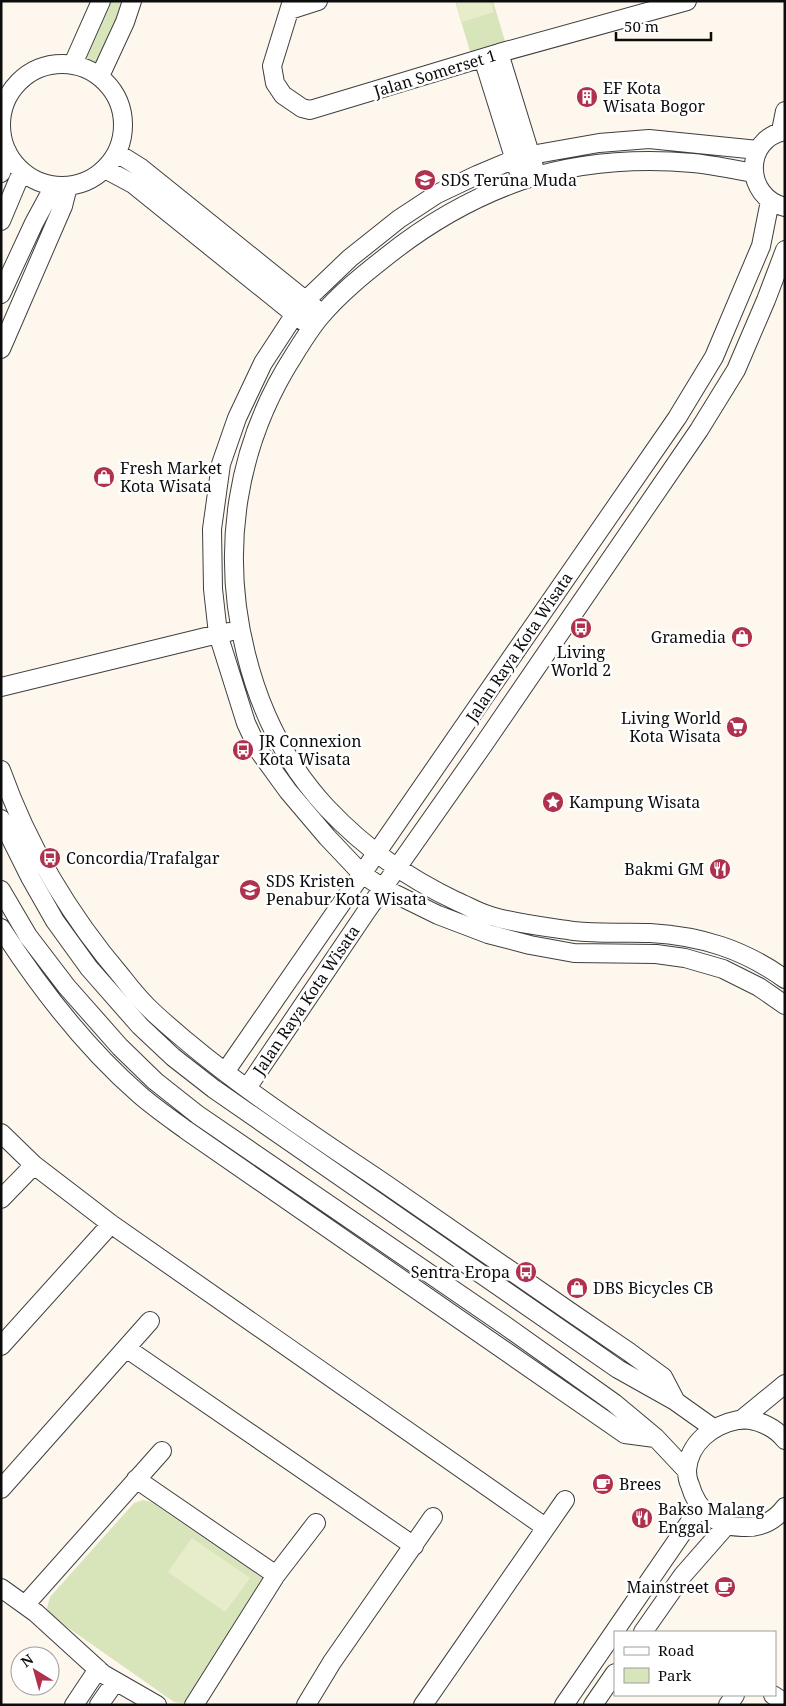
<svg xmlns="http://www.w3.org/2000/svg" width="786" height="1706" viewBox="0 0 786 1706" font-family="'Noto Serif',serif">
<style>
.green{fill:#d8e5ba}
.pitch{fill:#e7edcb}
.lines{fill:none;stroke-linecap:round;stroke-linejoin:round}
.minor-casing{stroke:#3f3f3f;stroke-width:20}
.minor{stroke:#fff;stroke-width:18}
.labels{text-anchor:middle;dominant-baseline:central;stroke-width:5;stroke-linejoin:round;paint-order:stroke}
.street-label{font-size:16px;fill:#0c0c0c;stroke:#fff}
.poi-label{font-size:16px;fill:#0c0c0c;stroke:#fff;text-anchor:start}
</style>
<rect width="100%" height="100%" fill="#fdf7ed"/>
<path class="green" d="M101 1H132L100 76 88 69 73 64Z
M455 1H493L507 48 472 58Z
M143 1500 151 1502 262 1578 266 1588 192 1701 183 1703 174 1702 50 1615 47 1608 50 1597 134 1503Z"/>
<path class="pitch" d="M456 1H491L494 12 462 22Z
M192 1538 250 1578 225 1612 168 1572Z"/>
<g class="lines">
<g class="minor-casing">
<path id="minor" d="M292 1 272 66 275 83 283 95 302 108 310 110 499 53 687 1
M290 10 318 1
M499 53 534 167
M483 58 518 170
M73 64 101 1
M1 125a61 61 0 1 1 122 0a61 61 0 1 1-122 0Z
M100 76 125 22 132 1
M781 131 785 111
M785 131C743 139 744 197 785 207
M758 150 649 139 599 143 531 155 515 159 477 175 437 194 399 219 350 258 305 301 295 314 263 363 237 418 221 464 212 529 213 589 218 634 246 723 259 751 288 791 327 837 362 874 383 888 438 915 488 934 530 945 574 953 656 954 685 958 723 969 759 987 785 1005
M117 153 141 168 315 308
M105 169 133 184 303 321
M1 173 7 151
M753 173C733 169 713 165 693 163 635 158 575 163 520 181 472 198 427 224 387 256 364 274 339 294 320 317 310 329 302 342 294 355 236 445 220 551 246 654 260 711 287 765 327 808 366 849 406 877 456 901 468 906 479 913 491 916 517 924 547 927 574 931 599 934 625 932 650 933 701 936 743 949 785 979
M1 221 22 171
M1 294 34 223 54 186
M1 349 63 206 68 186
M1 687 218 634 229 632
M1 770C28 846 70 916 122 977 132 990 142 1002 154 1013 225 1078 307 1131 387 1185 468 1241 548 1297 629 1352L663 1377 675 1400
M1 819 30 877 55 921 89 968 140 1026 173 1057 214 1089 618 1369 675 1401 713 1428
M1 890 28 936 67 987 120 1047 155 1081 198 1115 503 1324 614 1403 656 1438 687 1471
M1 928C39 987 87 1049 140 1095 155 1108 171 1119 186 1130L625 1434 655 1438
M225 1072 677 418 714 357 761 246 770 201
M247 1088 366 912 484 744 699 430 736 370 766 300 785 250
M1 1133 34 1165 111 1224 545 1527
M1 1199 34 1165
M1 1346 111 1224
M126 1348 414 1546
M741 1420 785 1384
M785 1440C775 1427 754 1417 738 1420 712 1425 689 1443 687 1470 687 1475 688 1481 690 1485 697 1510 716 1527 742 1527 760 1528 774 1522 785 1507
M136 1479 276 1575
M1 1489 150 1321
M1 1588 36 1613 103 1674 157 1705
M25 1605 162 1451
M643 1632 683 1575 726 1526
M773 1695 785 1703
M74 1705 98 1669
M99 1705 115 1682
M194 1705 276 1575 316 1523
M306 1705 332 1662 433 1517
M423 1705 565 1500
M564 1705 700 1507
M593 1705 615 1673
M728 1705 735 1695"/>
</g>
<use href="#minor" class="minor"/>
</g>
<defs>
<g id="building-disc" transform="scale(1.125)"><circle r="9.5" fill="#b0314e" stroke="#fff"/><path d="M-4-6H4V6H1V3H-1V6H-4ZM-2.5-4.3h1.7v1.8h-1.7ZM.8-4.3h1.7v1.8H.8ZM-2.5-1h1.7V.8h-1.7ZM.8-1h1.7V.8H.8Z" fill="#fff"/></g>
<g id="school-disc" transform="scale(1.125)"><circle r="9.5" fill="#b0314e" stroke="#fff"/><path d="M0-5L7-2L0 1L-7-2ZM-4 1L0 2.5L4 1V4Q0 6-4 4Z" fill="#fff"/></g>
<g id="shop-disc" transform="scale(1.125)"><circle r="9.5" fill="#b0314e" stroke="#fff"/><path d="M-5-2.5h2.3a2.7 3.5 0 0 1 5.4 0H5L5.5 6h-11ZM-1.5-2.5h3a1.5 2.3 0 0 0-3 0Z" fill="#fff"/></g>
<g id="bus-disc" transform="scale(1.125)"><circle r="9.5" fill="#b0314e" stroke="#fff"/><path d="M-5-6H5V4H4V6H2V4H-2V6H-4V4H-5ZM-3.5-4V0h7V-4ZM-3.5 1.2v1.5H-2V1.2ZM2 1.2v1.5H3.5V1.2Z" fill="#fff"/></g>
<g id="supermarket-disc" transform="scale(1.125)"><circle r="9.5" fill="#b0314e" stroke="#fff"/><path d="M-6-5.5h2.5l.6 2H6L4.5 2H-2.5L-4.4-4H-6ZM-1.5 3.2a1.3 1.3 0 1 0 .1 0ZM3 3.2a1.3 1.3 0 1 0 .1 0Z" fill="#fff"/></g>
<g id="sight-disc" transform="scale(1.125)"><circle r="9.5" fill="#b0314e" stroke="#fff"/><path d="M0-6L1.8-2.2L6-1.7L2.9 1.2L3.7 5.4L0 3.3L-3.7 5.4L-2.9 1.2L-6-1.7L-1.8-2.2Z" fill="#fff"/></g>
<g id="restaurant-disc" transform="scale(1.125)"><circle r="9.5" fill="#b0314e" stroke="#fff"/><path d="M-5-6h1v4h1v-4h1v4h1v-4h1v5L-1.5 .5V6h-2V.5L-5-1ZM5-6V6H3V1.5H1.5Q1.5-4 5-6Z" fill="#fff"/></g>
<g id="cafe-disc" transform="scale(1.125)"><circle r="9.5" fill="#b0314e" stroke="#fff"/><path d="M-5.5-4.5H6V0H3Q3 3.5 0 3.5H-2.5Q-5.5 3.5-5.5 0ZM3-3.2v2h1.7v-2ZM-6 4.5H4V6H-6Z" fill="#fff"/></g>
</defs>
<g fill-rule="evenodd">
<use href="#building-disc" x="587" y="97"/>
<use href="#school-disc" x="425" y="180"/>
<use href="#shop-disc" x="104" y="477"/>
<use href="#bus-disc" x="581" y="628"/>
<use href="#shop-disc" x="742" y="637"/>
<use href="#supermarket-disc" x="737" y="727"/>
<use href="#bus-disc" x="243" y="750"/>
<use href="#sight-disc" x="553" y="802"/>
<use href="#bus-disc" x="50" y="858"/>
<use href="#restaurant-disc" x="720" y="869"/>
<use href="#school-disc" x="250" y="890"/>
<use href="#bus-disc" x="526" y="1272"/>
<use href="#shop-disc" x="577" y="1288"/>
<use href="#cafe-disc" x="603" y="1484"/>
<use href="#restaurant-disc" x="642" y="1518"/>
<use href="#cafe-disc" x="725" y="1587"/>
</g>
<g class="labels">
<g class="street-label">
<text transform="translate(435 73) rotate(-17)">Jalan Somerset 1</text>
<text transform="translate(519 647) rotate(-56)">Jalan Raya Kota Wisata</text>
<text transform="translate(306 1000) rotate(-56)">Jalan Raya Kota Wisata</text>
</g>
<g class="poi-label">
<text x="603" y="88">EF Kota<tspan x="603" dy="18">Wisata Bogor</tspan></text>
<text x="441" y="180">SDS Teruna Muda</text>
<text x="120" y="468">Fresh Market<tspan x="120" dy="18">Kota Wisata</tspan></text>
<text x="726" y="637" text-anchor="end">Gramedia</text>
<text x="581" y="652" text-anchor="middle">Living<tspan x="581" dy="18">World 2</tspan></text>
<text x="721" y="718" text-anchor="end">Living World<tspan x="721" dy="18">Kota Wisata</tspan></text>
<text x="259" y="741">JR Connexion<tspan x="259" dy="18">Kota Wisata</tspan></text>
<text x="569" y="802">Kampung Wisata</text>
<text x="66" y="858">Concordia/Trafalgar</text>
<text x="704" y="869" text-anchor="end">Bakmi GM</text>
<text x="266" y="881">SDS Kristen<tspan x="266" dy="18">Penabur Kota Wisata</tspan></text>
<text x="510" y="1272" text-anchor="end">Sentra Eropa</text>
<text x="593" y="1288">DBS Bicycles CB</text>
<text x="619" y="1484">Brees</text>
<text x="658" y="1509">Bakso Malang<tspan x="658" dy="18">Enggal</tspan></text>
<text x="709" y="1587" text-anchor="end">Mainstreet</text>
</g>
</g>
<rect width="786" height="1706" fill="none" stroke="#0c0c0c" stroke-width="5"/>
<rect x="614" y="1631" width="162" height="65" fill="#ffffff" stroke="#9e9e9e"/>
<rect x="624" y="1647" width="25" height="8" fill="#ffffff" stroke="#9e9e9e"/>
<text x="658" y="1656" font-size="15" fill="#0c0c0c">Road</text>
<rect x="624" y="1668" width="25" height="15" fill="#d8e5ba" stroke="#9e9e9e"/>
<text x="658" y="1681" font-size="15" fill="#0c0c0c">Park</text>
<g transform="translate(35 1671) rotate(323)"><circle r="24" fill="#ffffff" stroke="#9e9e9e"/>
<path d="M0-4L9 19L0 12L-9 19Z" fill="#b0314e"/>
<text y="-8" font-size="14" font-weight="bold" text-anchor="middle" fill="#0c0c0c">N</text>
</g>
<path d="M616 32v8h95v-8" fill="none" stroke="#0c0c0c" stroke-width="2.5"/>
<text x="624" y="32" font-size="15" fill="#0c0c0c" stroke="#ffffff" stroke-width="4" paint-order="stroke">50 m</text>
</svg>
